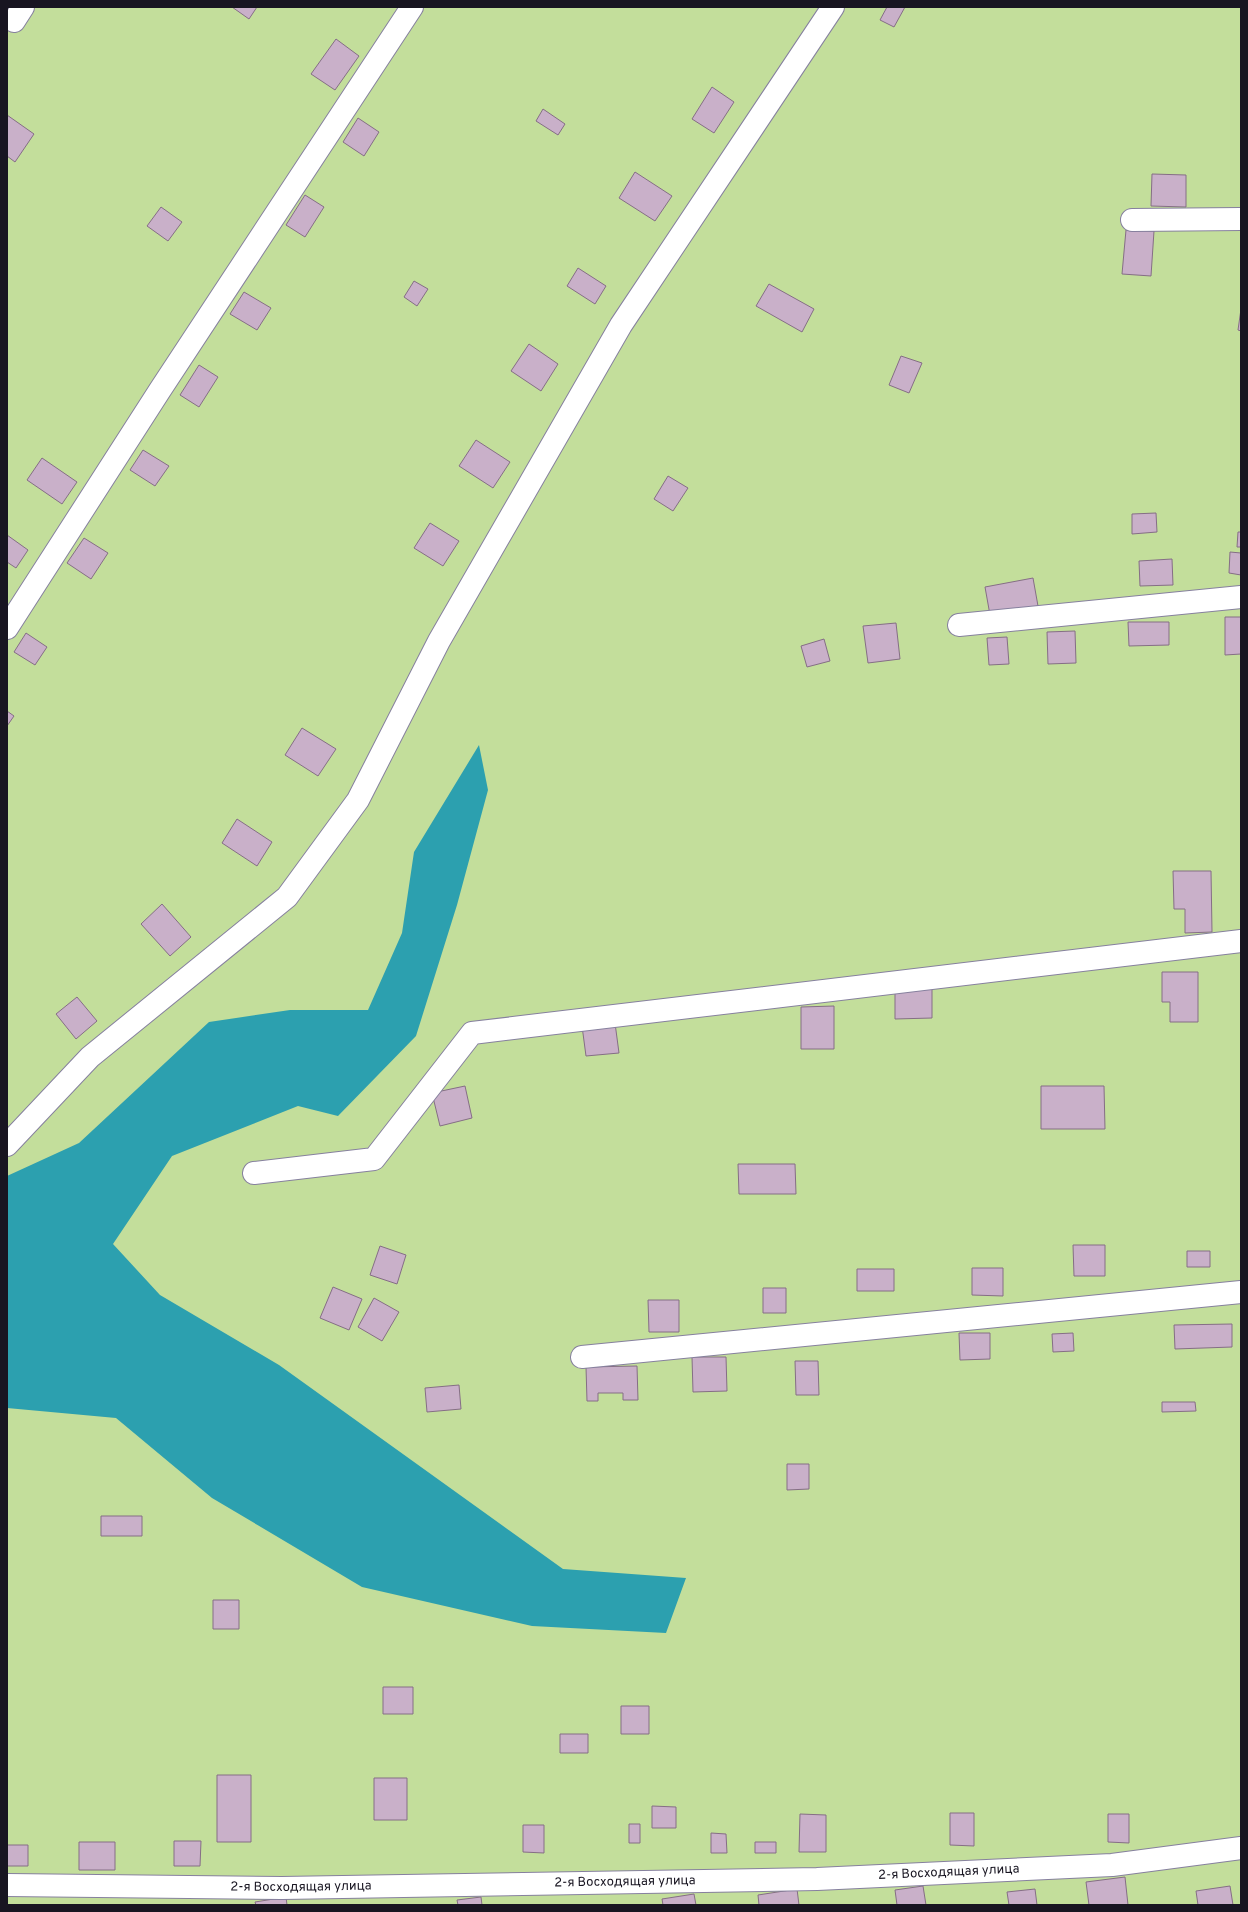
<svg xmlns="http://www.w3.org/2000/svg" width="1248" height="1912" viewBox="0 0 1248 1912" font-family="Overpass,sans-serif">
<style>
.green{fill:#c3de9b}
.water{fill:#2ca0af}
.building{fill:#c9b0c9;stroke:#856e85}
.lines{fill:none;stroke-linecap:round;stroke-linejoin:round}
.minor-casing{stroke:#86809e;stroke-width:24}
.minor{stroke:#fff;stroke-width:22}
.labels{text-anchor:middle;dominant-baseline:central;stroke-width:4;stroke-linejoin:round;paint-order:stroke}
.street-label{font-size:13px;fill:#181521;stroke:#fff}
</style>
<rect width="100%" height="100%" fill="#ebe7fb"/>
<path class="green" d="M7 7H1241V1905H7Z"/>
<path class="water" d="M479 745 488 790 457 905 416 1036 338 1116 298 1106 172 1156 113 1244 160 1295 279 1365 563 1569 686 1578 666 1633 532 1626 362 1587 212 1498 116 1418 7 1408V1176L79 1143 209 1022 290 1010H368L402 933 414 852Z"/>
<path class="building" d="M232 7H257L249 19Z
M887 7H905L894 27 880 20Z
M336 39 359 56 335 90 311 74Z
M712 87 734 102 714 133 692 119Z
M543 109 565 124 558 135 536 121Z
M7 115 34 134 15 162 7 156Z
M358 118 379 132 364 156 343 142Z
M635 172 672 196 655 221 619 198Z
M1152 174 1186 175V207L1151 206Z
M305 195 324 207 305 237 286 225Z
M161 207 182 222 168 241 147 226Z
M1126 230 1154 231 1151 276 1122 274Z
M578 268 606 286 595 304 567 286Z
M414 281 428 289 417 306 404 297Z
M769 284 814 309 802 332 756 306Z
M244 292 271 308 257 330 230 314Z
M1241 309V331L1238 330Z
M529 344 558 364 541 391 511 371Z
M901 356 922 363 909 393 889 385Z
M199 365 218 377 199 407 180 395Z
M476 440 510 462 493 488 459 466Z
M143 450 169 466 155 486 130 470Z
M42 458 77 482 62 504 27 480Z
M668 476 688 488 673 511 654 499Z
M1156 513 1157 532 1132 534V514Z
M430 523 459 541 443 566 414 548Z
M1238 532H1241V547H1237Z
M7 535 28 550 16 568 7 562Z
M84 538 108 553 91 579 67 563Z
M1230 552 1241 553V575L1229 573Z
M1172 559 1173 585 1140 586 1139 561Z
M1033 578 1038 606 990 615 985 587Z
M1225 617H1241V654L1225 655Z
M1128 622H1169V645L1129 646Z
M896 623 900 659 868 663 863 626Z
M1075 631 1076 663 1048 664 1047 632Z
M26 633 47 647 35 665 14 652Z
M1007 637 1009 664 989 665 987 638Z
M824 639 830 661 807 667 801 646Z
M7 711 14 716 7 726Z
M302 728 336 749 318 776 285 755Z
M237 819 272 842 257 866 222 843Z
M1173 871H1211L1212 932 1185 933V909H1174Z
M162 904 191 937 170 956 141 924Z
M1162 972H1198V1022H1170V1002H1162Z
M895 988H932V1018L895 1019Z
M77 997 97 1021 76 1039 56 1014Z
M834 1006V1049H801V1007Z
M615 1023 619 1053 586 1056 582 1026Z
M465 1086 472 1118 440 1126 432 1093Z
M1041 1086H1104L1105 1129H1041Z
M738 1164H795L796 1194H739Z
M1073 1245H1105V1276H1074Z
M380 1246 406 1255 397 1284 370 1275Z
M1187 1251H1210V1267H1187Z
M972 1268H1003V1296L972 1295Z
M857 1269H894V1291H857Z
M333 1287 362 1299 349 1330 320 1318Z
M763 1288H786V1313H763Z
M374 1298 399 1312 382 1341 358 1327Z
M648 1300H679V1332H649Z
M1232 1324V1347L1175 1349 1174 1325Z
M959 1333H990V1359L960 1360Z
M1073 1333 1074 1351 1053 1352 1052 1334Z
M692 1357H726L727 1391 693 1392Z
M795 1361H818L819 1395H796Z
M637 1366 638 1400H623V1393H598V1401H587L586 1367Z
M459 1385 461 1409 427 1412 425 1388Z
M1162 1402H1195L1196 1411 1162 1412Z
M787 1464H809V1489L787 1490Z
M101 1516H142V1536H101Z
M213 1600H239V1629H213Z
M383 1687H413V1714H383Z
M621 1706H649V1734H621Z
M560 1734H588V1753H560Z
M217 1775H251V1842H217Z
M374 1778H407V1820H374Z
M652 1806 676 1807V1828H652Z
M950 1813H974V1846L950 1845Z
M800 1814 826 1815V1852H799Z
M1108 1814H1129V1843L1108 1842Z
M629 1824H640V1843H629Z
M523 1825H544V1853L523 1852Z
M711 1833 726 1834 727 1853H711Z
M174 1841H201L200 1866H174Z
M79 1842H115V1870H79Z
M755 1842H776V1853H755Z
M7 1845H28V1866H7Z
M1125 1877 1128 1905H1089L1086 1882Z
M923 1886 926 1905H897L895 1890Z
M1230 1886 1233 1905H1198L1196 1891Z
M797 1889 799 1905H759L758 1895Z
M1035 1889 1037 1905H1009L1007 1892Z
M694 1894 696 1905H663L662 1899Z
M286 1897 287 1905H256L255 1902Z
M481 1897 482 1905H458L457 1900Z"/>
<g class="lines">
<g class="minor-casing">
<g id="minor">
<path d="M14 21 23 7"/>
<path d="M1132 220 1241 219"/>
<path d="M959 625 1241 597"/>
<path d="M7 628 160 390 412 7"/>
<path d="M7 1145 90 1057 287 897 358 800 439 641 621 325 833 7"/>
<path d="M254 1173 374 1159 472 1033 1241 941"/>
<path d="M582 1357 1241 1292"/>
<path id="s1" d="M7 1885 282 1888 817 1879 1112 1865 1241 1848"/>
</g>
</g>
<use href="#minor" class="minor"/>
</g>
<g class="labels">
<g class="street-label">
<text stroke="none"><textPath href="#s1" startOffset="942">2-я Восходящая улица</textPath></text>
<text stroke="none"><textPath href="#s1" startOffset="618">2-я Восходящая улица</textPath></text>
<text stroke="none"><textPath href="#s1" startOffset="294">2-я Восходящая улица</textPath></text>
</g>
</g>
<rect width="1248" height="1912" fill="none" stroke="#181521" stroke-width="16"/>
</svg>
